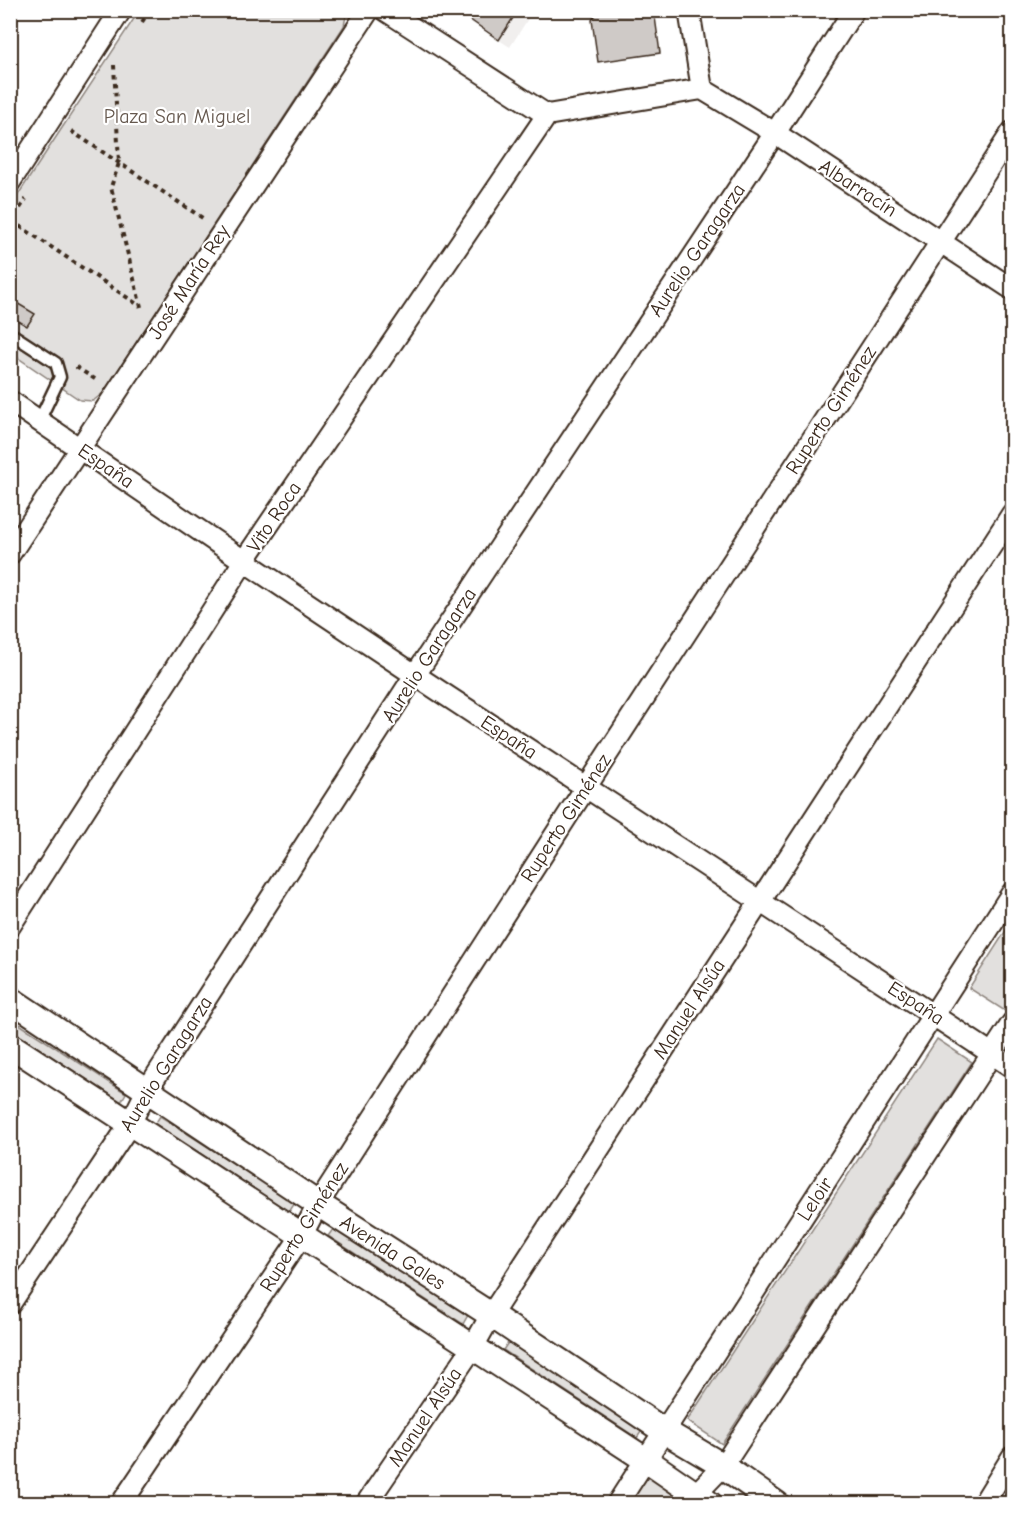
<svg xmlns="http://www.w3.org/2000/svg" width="1023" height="1514" viewBox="0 0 1023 1514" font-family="'Comic Neue',sans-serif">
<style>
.built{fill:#f1efee}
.green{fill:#e2e0de;stroke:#8e857e;stroke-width:1.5}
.building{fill:#cfcac7;stroke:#3b2a1e;stroke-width:1.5}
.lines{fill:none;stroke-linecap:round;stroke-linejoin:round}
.service-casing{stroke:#3b2a1e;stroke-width:15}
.minor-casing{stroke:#3b2a1e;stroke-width:24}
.tertiary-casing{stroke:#3b2a1e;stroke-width:28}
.path{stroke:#3b2a1e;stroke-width:4;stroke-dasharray:4.5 4.5;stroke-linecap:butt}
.service{stroke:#fff;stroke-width:10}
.minor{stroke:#fff;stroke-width:20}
.tertiary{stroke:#fff;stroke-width:24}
.labels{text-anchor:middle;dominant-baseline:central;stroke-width:4.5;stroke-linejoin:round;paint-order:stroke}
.park-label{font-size:20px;fill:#65584e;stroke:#fff}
.street-label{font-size:20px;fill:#3b2a1e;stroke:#fff}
</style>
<rect width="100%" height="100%" fill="#fff"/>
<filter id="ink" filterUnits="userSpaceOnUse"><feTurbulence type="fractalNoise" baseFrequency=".0167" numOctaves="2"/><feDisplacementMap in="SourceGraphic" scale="12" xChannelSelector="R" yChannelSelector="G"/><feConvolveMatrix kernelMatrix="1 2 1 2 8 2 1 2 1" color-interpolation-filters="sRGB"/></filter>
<g filter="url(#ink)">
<path class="built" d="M454 11H533L510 47Z"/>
<path class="green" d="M139 11H347L344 26 103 393 93 401 80 400 11 353 10 207Z
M1012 921V999L1005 1011 969 988Z
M10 1018 126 1093 121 1102 11 1030Z
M937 1039 972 1062 722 1444 687 1421Z
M160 1116 295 1203 289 1212 155 1124Z
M334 1228 468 1315 463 1324 328 1236Z
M509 1341 643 1429 637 1438 503 1350Z
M647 1474 682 1497 678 1503 628 1504Z"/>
<path class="building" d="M456 10H518L499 40Z
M599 10H654L660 53 598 62 592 20Z
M15 302 35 314 27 326 10 316V310Z"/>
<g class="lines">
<g class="service-casing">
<path id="service" d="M10 333 56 363 60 377 39 421"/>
</g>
<g class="minor-casing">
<path id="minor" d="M385 10 547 115 702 89
M689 10 702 89
M702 89 775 133 1012 289
M10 182 121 10
M10 401 244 561 415 675 1012 1067
M10 554 369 10
M10 926 244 561 547 115
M10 1304 130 1124 147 1090 415 675 775 133 854 10
M121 1504 302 1235 318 1204 586 787 1012 132
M366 1504 473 1347 491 1315 1012 514
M617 1504 1012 893
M690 1504 696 1494 723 1466 1012 1023
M983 1504 1012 1457"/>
</g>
<g class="tertiary-casing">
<g id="tertiary">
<path id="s1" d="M10 999 318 1204 491 1315 664 1431 723 1466 777 1504"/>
<path d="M10 1045 646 1460 710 1504"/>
</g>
</g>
<path class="path" d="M142 22 150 10
M114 65 119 163 111 187 141 307
M71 131 204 219
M12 221 140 306
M10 223 26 199
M76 367 98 381"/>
<use href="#service" class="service"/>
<use href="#minor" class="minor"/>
<use href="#tertiary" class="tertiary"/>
</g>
</g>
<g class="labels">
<g class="park-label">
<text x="177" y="116">Plaza San Miguel</text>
</g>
<g class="street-label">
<text transform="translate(858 188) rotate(33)">Albarracín</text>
<text transform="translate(697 250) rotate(-56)">Aurelio Garagarza</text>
<text transform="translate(189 282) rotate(-57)">José María Rey</text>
<text transform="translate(831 410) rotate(-57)">Ruperto Giménez</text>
<text transform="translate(106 466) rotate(34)">España</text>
<text transform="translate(274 517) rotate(-56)">Vito Roca</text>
<text transform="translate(429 655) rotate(-57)">Aurelio Garagarza</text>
<text transform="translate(509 737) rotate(33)">España</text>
<text transform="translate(566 818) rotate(-57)">Ruperto Giménez</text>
<text transform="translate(916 1003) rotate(33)">España</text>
<text transform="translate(689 1009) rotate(-57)">Manuel Alsúa</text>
<text transform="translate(166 1064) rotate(-58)">Aurelio Garagarza</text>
<text transform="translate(815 1199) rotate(-57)">Leloir</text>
<text transform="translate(304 1227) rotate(-58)">Ruperto Giménez</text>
<text stroke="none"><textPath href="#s1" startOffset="459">Avenida Gales</textPath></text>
<text transform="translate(425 1417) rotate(-56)">Manuel Alsúa</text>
</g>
</g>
<rect width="1023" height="1514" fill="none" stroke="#fff" stroke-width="36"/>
<rect x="18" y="18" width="987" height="1478" fill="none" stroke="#3b2a1e" stroke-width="2" filter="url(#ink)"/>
</svg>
